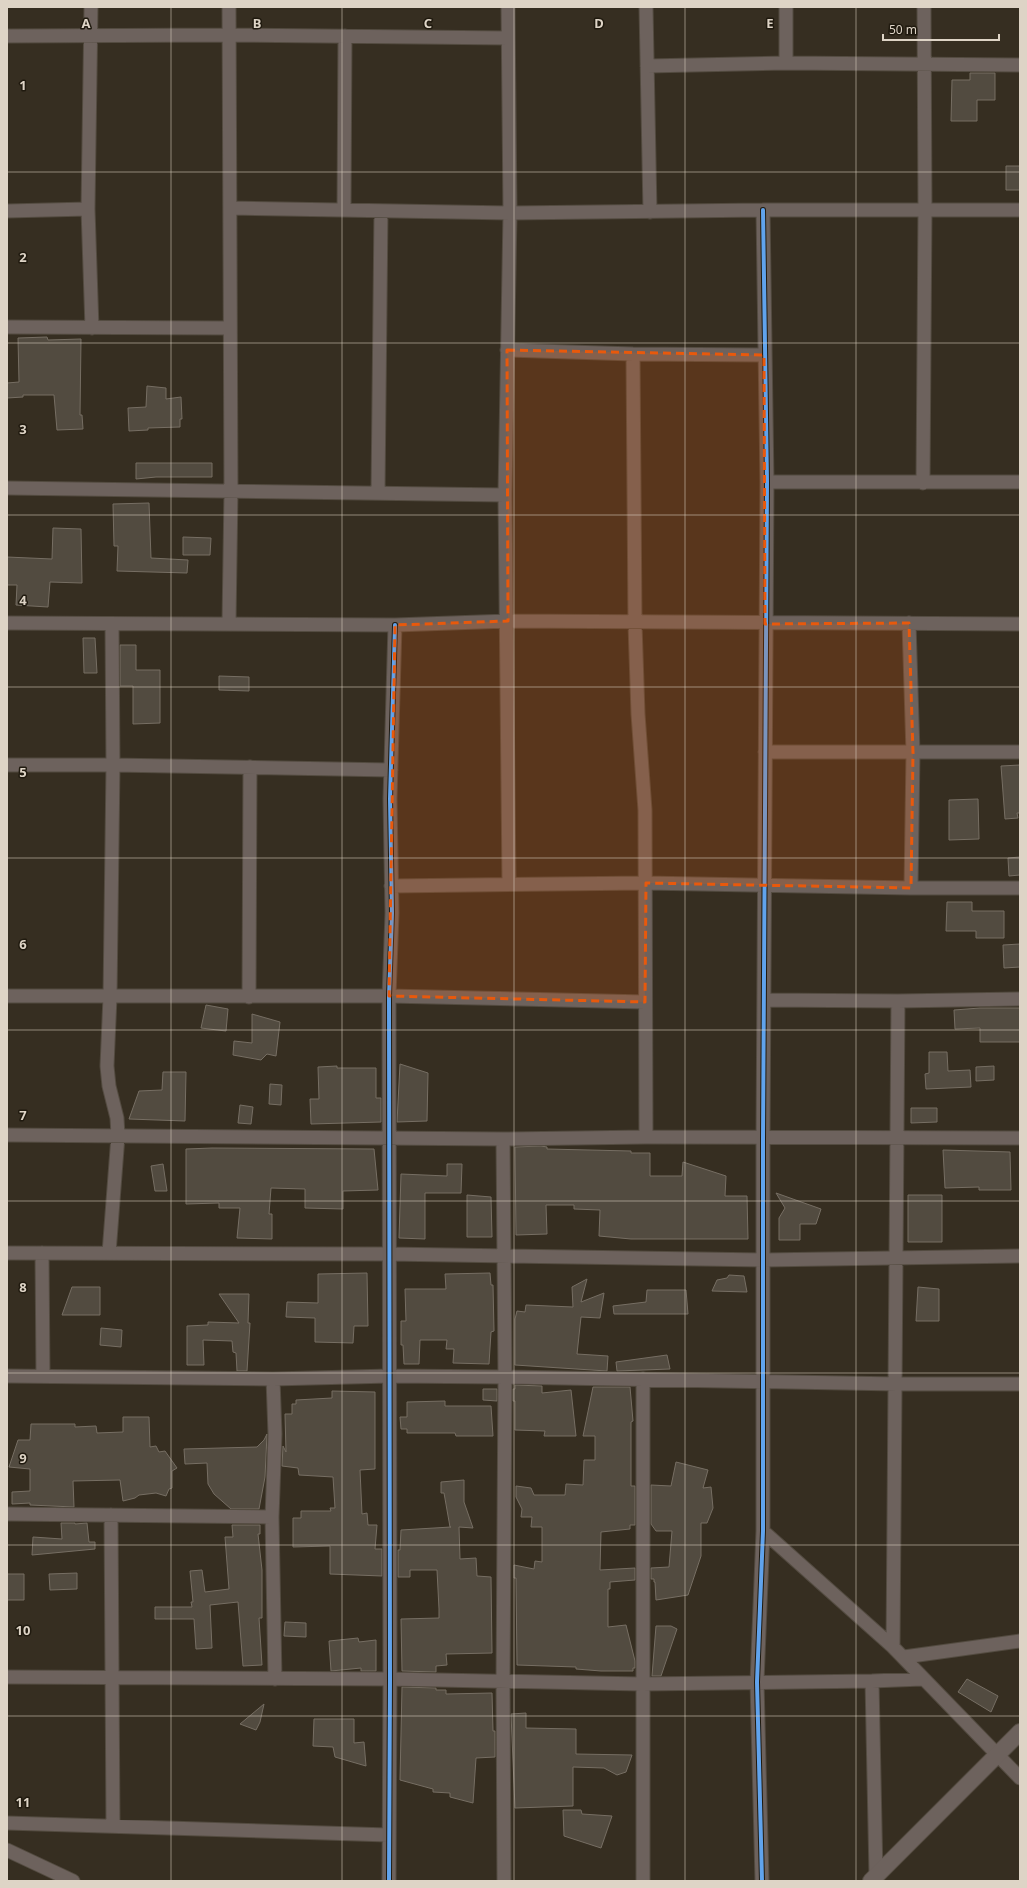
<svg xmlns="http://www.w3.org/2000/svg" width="1027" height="1888" viewBox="0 0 1027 1888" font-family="'Noto Sans',sans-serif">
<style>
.building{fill:#524b40;stroke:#766e63}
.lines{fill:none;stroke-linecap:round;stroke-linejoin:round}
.minor-casing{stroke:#534b40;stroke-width:15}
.tertiary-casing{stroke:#534b40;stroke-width:18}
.minor{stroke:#6d625d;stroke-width:13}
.tertiary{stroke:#6d625d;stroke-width:16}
.cycleway-casing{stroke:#201a0f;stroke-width:6}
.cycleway{stroke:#60a3ed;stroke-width:4}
.marked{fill:#e8590c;fill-opacity:0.2;stroke:#e8590c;stroke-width:3;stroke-dasharray:8 5;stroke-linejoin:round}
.grid{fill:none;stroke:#ded4c6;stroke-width:1;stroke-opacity:0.55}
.grid-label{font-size:13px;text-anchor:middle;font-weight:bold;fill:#ded4c6;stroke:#201a0f;stroke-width:3;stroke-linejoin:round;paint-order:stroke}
</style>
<rect width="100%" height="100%" fill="#362e21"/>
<path class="building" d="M970 73H995V100H977V121H951L952 80H970Z
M1006 166H1020V190H1006Z
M47 337 48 340 81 339 80 415H82L83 429 57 430 54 395H23V397L7 398V383L19 382 18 338Z
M147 386 166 388V399L181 397 182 419H180V427L148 428V430L129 431 128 408 146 407Z
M136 463H212V477H156L136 479Z
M149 503 151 558 188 560 187 573 117 571 118 546H114L113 504Z
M53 528 81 529 82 583 50 582 48 607 16 605 17 585H7V557L52 559Z
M183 537 211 538 210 555H183Z
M83 638H95L97 673H84Z
M120 645H136V670H160V723L133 724V686H120Z
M219 676 249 677V691L219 690Z
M1020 765V813H1017L1018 818 1005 819 1001 766Z
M978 799 979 839 949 840V800Z
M1020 857V875L1009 876 1008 858Z
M947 902H972V911H1004V938H976V931H946Z
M1020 944V967L1004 968 1003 945Z
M206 1005 228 1009 226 1031 201 1028Z
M980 1008H1020V1042H980V1028L955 1029 954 1010Z
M252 1014 280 1022 276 1056 267 1054 261 1060 233 1055 234 1041 252 1043Z
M929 1052H947L948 1071 970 1070 971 1087 926 1089 925 1074 929 1073Z
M400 1064 428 1073 427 1121 397 1122Z
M337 1066V1068H376V1098H381V1122L311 1124 310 1099H319L318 1067Z
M994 1066V1080L976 1081V1067Z
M163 1072H186L185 1121 129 1119 139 1091 162 1090Z
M270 1084 282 1085 281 1105 269 1104Z
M240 1105 253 1107 251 1124 238 1123Z
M911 1108H937V1122L911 1123Z
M541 1146 547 1147V1149L631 1151V1153H650V1176H682L683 1162 726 1176 725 1196H747L748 1239H631L599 1236 600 1210 574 1209V1205H546L547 1234 516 1235 515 1147Z
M212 1148 374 1149 378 1190 343 1191V1209L305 1208V1189L271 1188 269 1214H272V1239L237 1238 240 1208H219V1203L186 1204V1149Z
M943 1150 1010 1152 1011 1190H979V1187L945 1188Z
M163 1164 167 1191H155L151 1166Z
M447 1164H462L461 1193H425V1239L399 1238 401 1174 447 1176Z
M776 1193 821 1209 816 1224H800V1240H779V1218L785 1208Z
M467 1195 491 1197 492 1237H467Z
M908 1195H942V1242H908Z
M367 1273 368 1326H354L353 1343 315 1342V1318L286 1317 287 1302 318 1303V1274Z
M490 1273 491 1285H493L494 1331 491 1332 489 1364 453 1363 454 1349H446L447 1340H420L419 1364H404L403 1345H401V1321H406L405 1289H446L445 1274Z
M729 1275 744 1276 747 1292 712 1291 717 1280 727 1278Z
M587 1279 581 1302 604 1293 600 1318 581 1317 577 1354 608 1356 607 1371 515 1365V1319L517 1311 525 1312 526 1305 573 1307 572 1287Z
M72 1287H100V1315H62Z
M918 1287 939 1289V1321H916Z
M647 1290H686L688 1314H614L613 1306 646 1302Z
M219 1294H249L248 1323H250L247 1371H237L236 1353 233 1352 232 1341 203 1340 204 1365H187V1326L208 1325V1322L239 1323Z
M101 1328 122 1330 121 1347 100 1345Z
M667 1355 670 1369 617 1371 616 1362Z
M515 1385 542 1386V1393L571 1390 576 1436H544L545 1431 515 1430V1401H513V1389H515Z
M593 1387H630L633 1421 631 1422V1486H635V1525H630V1529L601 1532 600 1570 635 1568V1580L610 1582V1589H608V1627L626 1625 635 1661V1668H633V1671H601L576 1669V1667L517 1665 516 1578H514V1565L534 1569 535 1561 542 1562V1527H531L532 1517H521L522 1509 516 1497V1486L531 1488 534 1495H565L566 1484 583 1485 584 1460H595V1436H583Z
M483 1389H497V1401L483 1400Z
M332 1391 375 1392V1469L360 1470 362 1514 367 1513 368 1525H377L375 1549H382V1576L330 1574V1546L293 1547V1518H301V1511H331L330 1508H335L333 1477 299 1475 298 1468 282 1466 283 1446 286 1452 285 1414H292V1404H296V1400L332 1398Z
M445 1401V1406H491L493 1436H456L455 1433H407V1429H401L400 1417H407V1402Z
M123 1417H149L150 1447 156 1446 159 1452 165 1451 177 1468 172 1471V1488L169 1489 166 1496 156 1493 139 1495 135 1498 123 1501 120 1480 73 1481 74 1507 30 1505V1503L12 1504V1492L30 1491V1469L9 1467 18 1440H30L31 1424H75V1427L96 1426 97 1433 123 1432Z
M267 1434 265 1477 259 1509H231L214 1494 208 1484 207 1463 185 1464 184 1449 257 1447 264 1440Z
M676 1462 708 1470 703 1488 711 1487 713 1508 707 1523H701V1556L688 1595 656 1600 655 1582H654V1579H651V1568L669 1567 672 1531H656L651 1524V1485L671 1486Z
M464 1480V1502L473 1528 459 1527 460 1559 476 1558 477 1576 491 1577 492 1653 446 1654 447 1665 436 1666V1672L402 1671 401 1619 439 1618V1609L437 1570H410V1577H398V1550H400L401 1530 451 1527H450L444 1493H441V1482Z
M61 1523H75V1524L87 1523 89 1542H95V1549L32 1555 33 1537 62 1539Z
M232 1525H260V1534H258L262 1570V1618H259L262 1665 243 1666 238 1602 210 1605 212 1648 196 1649 194 1619H155V1607H192L191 1602H193L190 1571 202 1570 205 1592 229 1589 225 1537H233Z
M77 1573V1589L50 1590 49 1574Z
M7 1574H24V1600H7Z
M285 1622 306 1623V1637L284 1636Z
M656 1626H671L677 1629 661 1676H652Z
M358 1638 359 1642 376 1640V1671H361V1668L331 1671 329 1641Z
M967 1679 998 1696 991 1712 958 1692Z
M402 1687 436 1688V1690H446V1694L492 1693 493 1731H495V1757L476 1758 473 1803 450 1797V1793L433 1792V1789L400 1780Z
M264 1704 260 1722 256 1730 240 1724Z
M526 1713V1728L576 1729V1754L632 1755 626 1772 617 1775 604 1768 573 1767V1806L515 1808 511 1714Z
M314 1719H354V1743L364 1742 366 1766 335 1757 333 1747 313 1746Z
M563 1810H581L582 1814 612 1816 601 1848 564 1836Z"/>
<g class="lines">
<g class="minor-casing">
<path id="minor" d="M91 7 88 209 92 328
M508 7 510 213 505 495 509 883
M646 7 650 212
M7 36 229 35 508 38
M786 63V7
M647 66 786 63 1020 65
M230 208 510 213 763 210H1020
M344 210 345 36
M7 211 88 209
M7 327 230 328
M507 350 633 354 764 355
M633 354 635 624 638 714 645 810 646 1137
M767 482H1020
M923 483 925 210 924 7
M7 488 505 495
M378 493 381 211
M7 623 395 625 508 621 1020 624
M229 623 231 491 229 7
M909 623 913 753 911 888
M765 752H1020
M7 765H113L391 770
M391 886 646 883 911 888H1020
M7 996H389L645 1002
M249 997 250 767
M764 1000 898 1001 1020 999
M7 1135 503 1139 646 1137 1020 1138
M503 1139 505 1377 503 1683 504 1881
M7 1253 389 1254 764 1260 1020 1256
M42 1253 43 1376
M109 1253 118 1136 117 1118 109 1086 107 1066 110 997 113 765 112 624
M7 1376 273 1379 390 1376 505 1377 897 1384H1020
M273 1379 275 1434 272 1517 275 1679
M643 1379V1881
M7 1514 272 1517
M111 1515 113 1826
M763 1531 893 1647 1020 1778
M893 1647 898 1001
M904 1657 1020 1641
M7 1677 390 1679 642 1684 872 1681 922 1679
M872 1681 876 1875
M7 1823 388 1835
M7 1850 73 1881
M389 1881 390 1679 389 996 392 913 390 799 395 625
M762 1881 757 1682 763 1531V1139L767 482 763 210"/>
</g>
<g class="tertiary-casing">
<path id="tertiary" d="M871 1881 1020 1732"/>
</g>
<use href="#minor" class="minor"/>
<use href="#tertiary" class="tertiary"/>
<g class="cycleway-casing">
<path id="cycleway" d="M389 1881 390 1679 389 996 392 913 390 799 395 625
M762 1881 757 1682 763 1531V1139L767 482 763 210"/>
</g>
<use href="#cycleway" class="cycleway"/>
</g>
<path class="marked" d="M507 350 764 355 765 624 909 623 913 753 911 888 646 883 645 1002 389 996 395 625 508 621Z"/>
<path class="grid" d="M171 7V1881M342 7V1881M514 7V1881M685 7V1881M856 7V1881M7 172H1020M7 343H1020M7 515H1020M7 687H1020M7 858H1020M7 1030H1020M7 1201H1020M7 1373H1020M7 1545H1020M7 1716H1020"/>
<g class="grid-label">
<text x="86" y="28">A</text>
<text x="257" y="28">B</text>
<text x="428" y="28">C</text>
<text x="599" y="28">D</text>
<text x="770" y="28">E</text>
<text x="23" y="90">1</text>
<text x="23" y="262">2</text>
<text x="23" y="434">3</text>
<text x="23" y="605">4</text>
<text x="23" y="777">5</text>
<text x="23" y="949">6</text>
<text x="23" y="1120">7</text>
<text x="23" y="1292">8</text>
<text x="23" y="1463">9</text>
<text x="23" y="1635">10</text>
<text x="23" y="1807">11</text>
</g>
<rect width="1027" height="1888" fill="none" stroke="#ded4c6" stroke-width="16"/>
<path d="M883 34v6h116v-6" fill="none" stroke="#ded4c6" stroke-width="2"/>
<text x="889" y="34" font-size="12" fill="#ded4c6" stroke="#201a0f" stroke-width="3" paint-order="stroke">50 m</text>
</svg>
